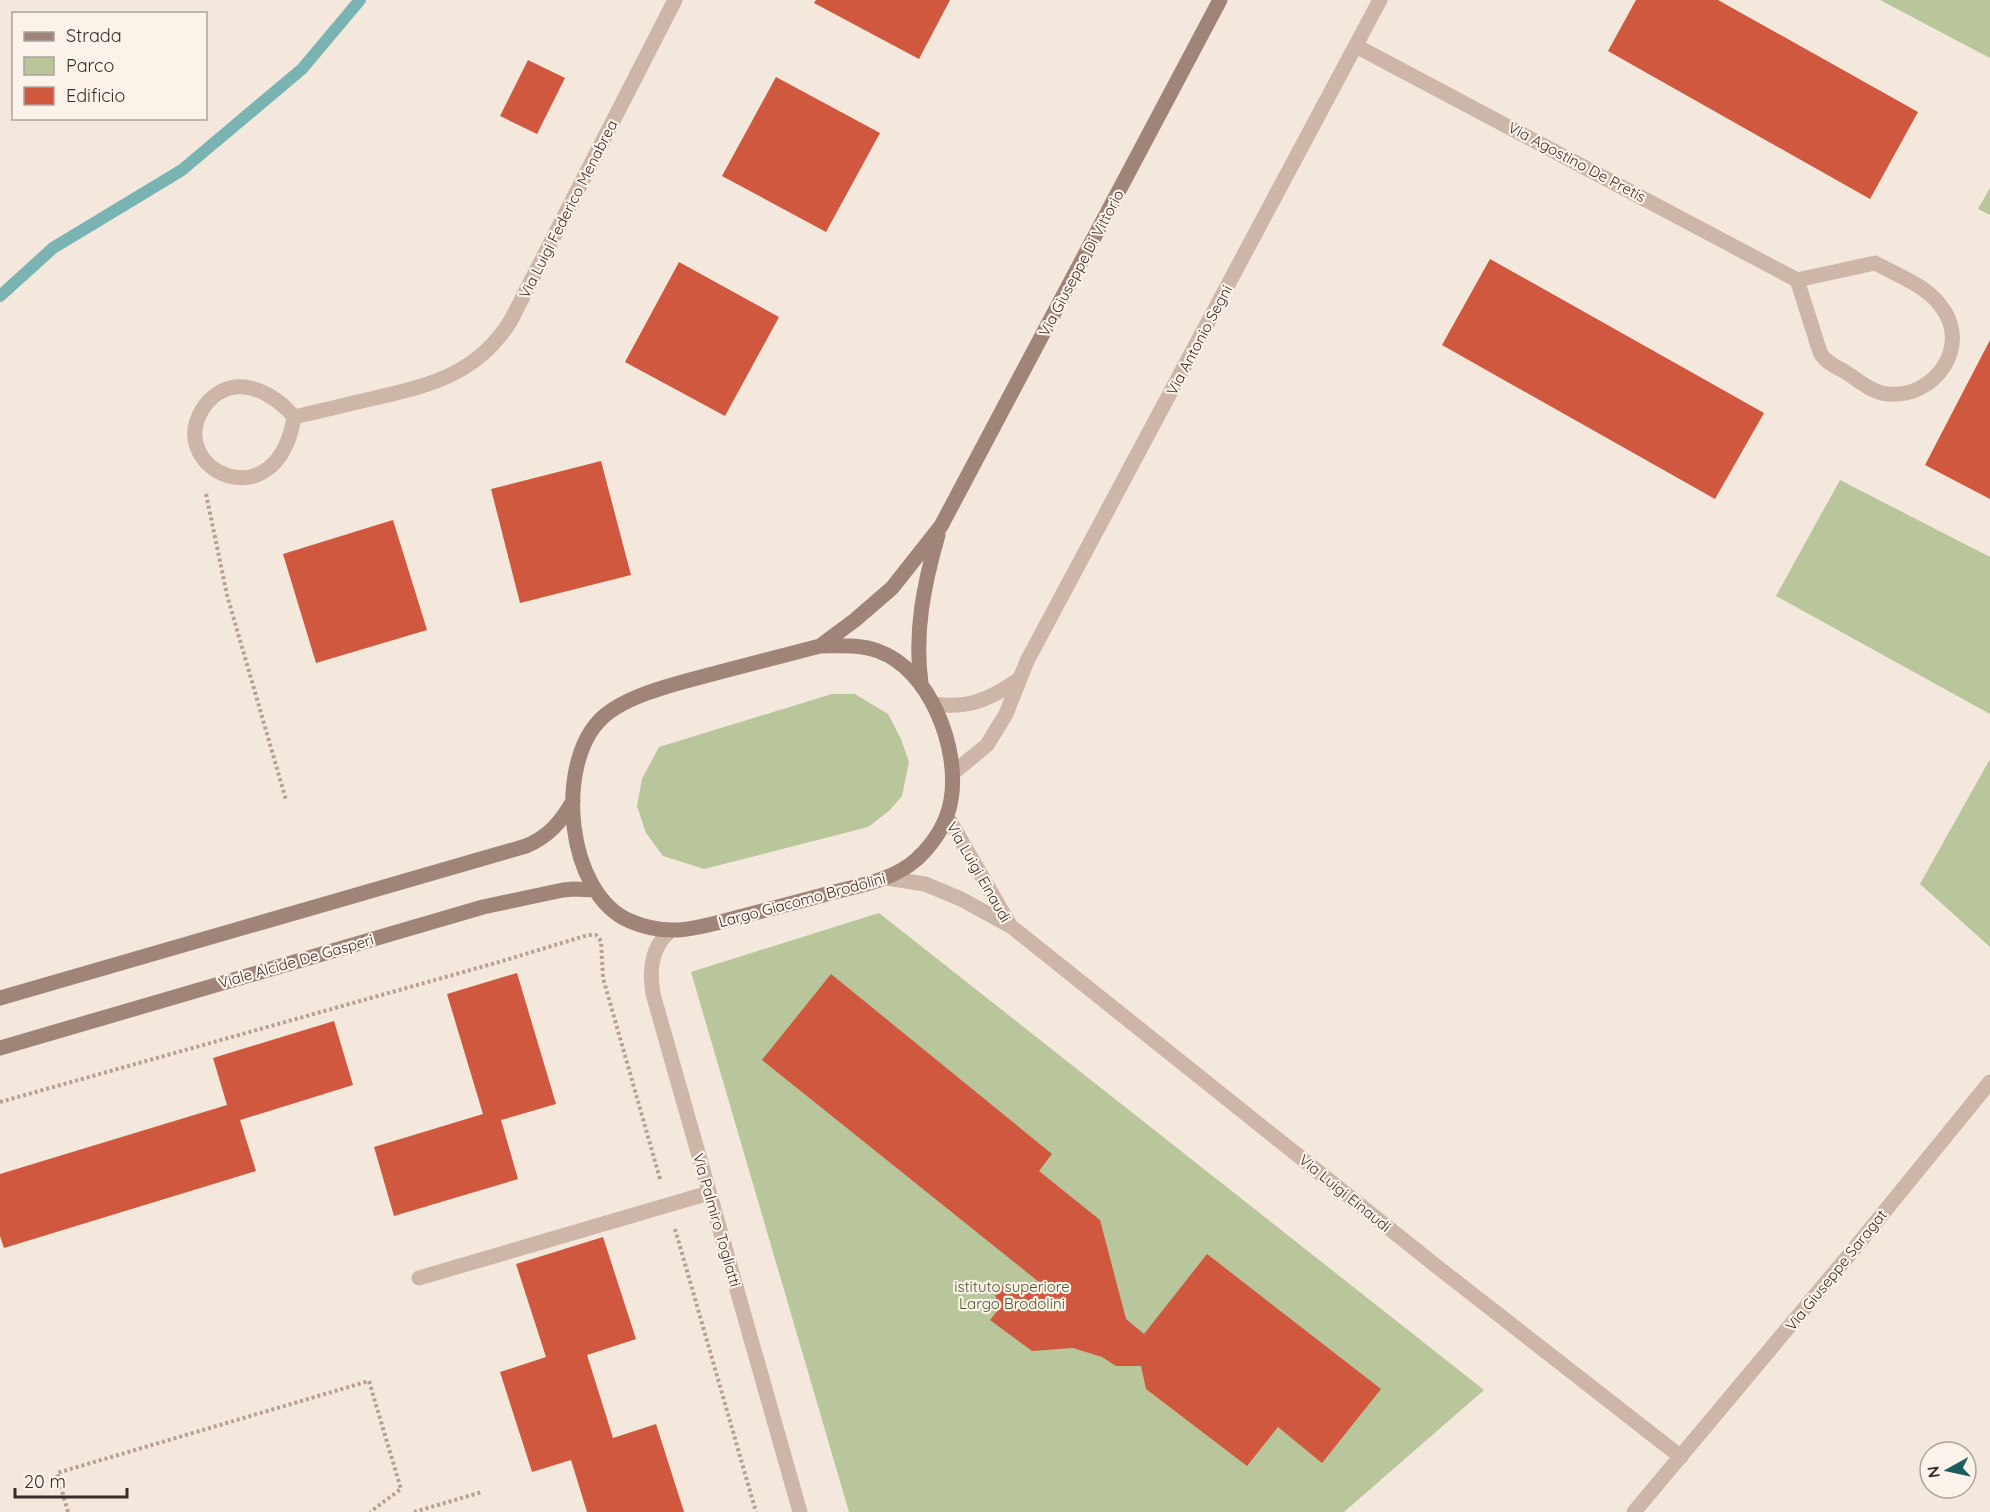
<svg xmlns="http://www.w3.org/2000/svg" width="1990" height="1512" viewBox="0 0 1990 1512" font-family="Quicksand,sans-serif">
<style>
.green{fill:#b9c59b}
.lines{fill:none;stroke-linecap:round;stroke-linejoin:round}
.stream{stroke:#79b4b2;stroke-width:12}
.building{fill:#cf583f}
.path{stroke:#b99f91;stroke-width:4;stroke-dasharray:3 3;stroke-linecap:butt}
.lane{stroke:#cdb6a7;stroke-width:15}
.street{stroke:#cdb6a7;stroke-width:15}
.secondary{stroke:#a18478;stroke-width:15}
.labels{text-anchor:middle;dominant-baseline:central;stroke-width:4.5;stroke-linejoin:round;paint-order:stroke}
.street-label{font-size:15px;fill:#392c28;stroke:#fbf2e9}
.park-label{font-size:15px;fill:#4b5a2a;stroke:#fbf2e9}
</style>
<rect width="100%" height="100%" fill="#f4e7dc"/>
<path class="green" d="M1880 0H1990V58Z
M1990 188V215L1978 209Z
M1840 480 1990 557V714L1776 596Z
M832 694H855L888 714 901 739 909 762 902 796 889 811 868 827 704 869 663 856 646 833 637 806 642 779 659 747Z
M1990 759V947L1920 884Z
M879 913 1484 1390 1344 1512H849L691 972Z"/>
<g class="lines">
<path class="stream" d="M0 296 53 248 182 170 302 69 360 0"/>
</g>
<path class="building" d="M816 0H950L919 59 814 3Z
M1636 0H1718L1918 112 1870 199 1608 51Z
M528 60 565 78 537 134 500 116Z
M776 77 880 133 826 232 722 176Z
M1490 259 1764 413 1715 499 1442 345Z
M679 262 779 317 725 416 625 362Z
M1990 340V499L1925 465Z
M601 461 631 575 520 603 491 489Z
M393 520 427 630 316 663 283 554Z
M517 973 556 1104 501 1120 518 1179 394 1216 374 1147 483 1114 447 994Z
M831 974 1052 1154 1039 1171 1100 1220 1126 1319 1144 1334 1207 1254 1381 1389 1322 1463 1278 1427 1247 1466 1146 1389 1141 1366H1116L1102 1357 1073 1348 1032 1351 990 1320 1002 1305 997 1302 996 1298 995 1291 1000 1286 1014 1284 1044 1286 762 1060Z
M334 1021 353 1085 240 1120 256 1171 4 1248 0 1236V1174L227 1105 213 1058Z
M603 1237 636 1339 587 1355 613 1438 656 1424 684 1512H587L571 1460 532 1472 500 1372 546 1357 516 1264Z"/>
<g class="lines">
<path class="path" d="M206 494 227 595 286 800
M0 1102 499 962 588 935H596L601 941 603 978 660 1179
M675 1229 756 1512
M68 1512 57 1473 369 1381 401 1489 370 1512
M414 1512 482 1492"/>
<path class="lane" d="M419 1278 709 1193"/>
<path class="street" d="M1356 46 1797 280
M1875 263C1897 275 1925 285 1940 305 1973 345 1935 399 1887 394 1872 392 1859 381 1847 373 1839 368 1825 362 1821 354 1818 348 1816 339 1814 333 1808 315 1803 298 1797 280Z
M294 417C280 400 258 385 235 387 221 389 209 398 202 410 166 470 277 523 294 417 321 411 348 404 375 398 432 385 479 373 511 320L675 0
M933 704C968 709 989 700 1018 680
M953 773 987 745 1006 714 1027 661 1380 0
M947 816 1010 925
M887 878 925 884 961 899 1012 927 1440 1269 1681 1457
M669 932C651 948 649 970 653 994L800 1512
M1634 1512 1849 1255 1990 1082"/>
<path class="secondary" d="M820 646C839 646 860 644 878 651 930 669 960 749 951 800 947 823 934 843 917 859 891 882 855 886 823 895 790 904 757 912 724 921 690 930 665 936 630 921 566 894 554 763 602 718 627 694 683 682 716 673 751 664 785 655 820 646Z
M820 646 855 620 892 588 941 526 1220 0
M921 683C914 632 924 584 938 535
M0 998 526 846C548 837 561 822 573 801
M0 1048 483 907 563 890 574 889 595 890"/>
</g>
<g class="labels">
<g class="street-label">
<text transform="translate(1577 162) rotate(28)">Via Agostino De Pretis</text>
<text transform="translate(568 209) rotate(-63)">Via Luigi Federico Menabrea</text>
<text transform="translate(1081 263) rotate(-62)">Via Giuseppe Di Vittorio</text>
<text transform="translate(1199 340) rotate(-62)">Via Antonio Segni</text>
<text transform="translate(979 872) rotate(60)">Via Luigi Einaudi</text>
<text transform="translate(802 900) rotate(-15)">Largo Giacomo Brodolini</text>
<text transform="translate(296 961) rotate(-16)">Viale Alcide De Gasperi</text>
<text transform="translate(1345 1193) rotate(39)">Via Luigi Einaudi</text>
<text transform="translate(717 1220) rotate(74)">Via Palmiro Togliatti</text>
<text transform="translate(1836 1270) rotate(-51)">Via Giuseppe Saragat</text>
</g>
<g class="park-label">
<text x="1012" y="1286">istituto superiore<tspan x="1012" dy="17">Largo Brodolini</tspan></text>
</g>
</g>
<rect x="12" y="12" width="195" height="108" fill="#fbf2e9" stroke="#ada39c" stroke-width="1.5"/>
<rect x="24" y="32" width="30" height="9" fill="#a18478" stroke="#ada39c" stroke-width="1.5"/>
<text x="66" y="42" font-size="18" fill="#392c28">Strada</text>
<rect x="24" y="57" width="30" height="18" fill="#b9c59b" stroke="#ada39c" stroke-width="1.5"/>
<text x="66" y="72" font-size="18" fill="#392c28">Parco</text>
<rect x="24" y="87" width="30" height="18" fill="#cf583f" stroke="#ada39c" stroke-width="1.5"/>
<text x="66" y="102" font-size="18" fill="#392c28">Edificio</text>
<g transform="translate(1948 1470) rotate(262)"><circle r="28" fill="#fbf2e9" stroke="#ada39c" stroke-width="1.5"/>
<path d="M0-4.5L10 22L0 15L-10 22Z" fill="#1a5e5e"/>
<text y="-9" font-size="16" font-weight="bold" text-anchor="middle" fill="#392c28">N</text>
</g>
<path d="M15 1488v9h112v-9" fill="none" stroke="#392c28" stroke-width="3"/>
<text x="24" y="1488" font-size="18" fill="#392c28" stroke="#fbf2e9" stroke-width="4.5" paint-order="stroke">20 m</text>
</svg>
